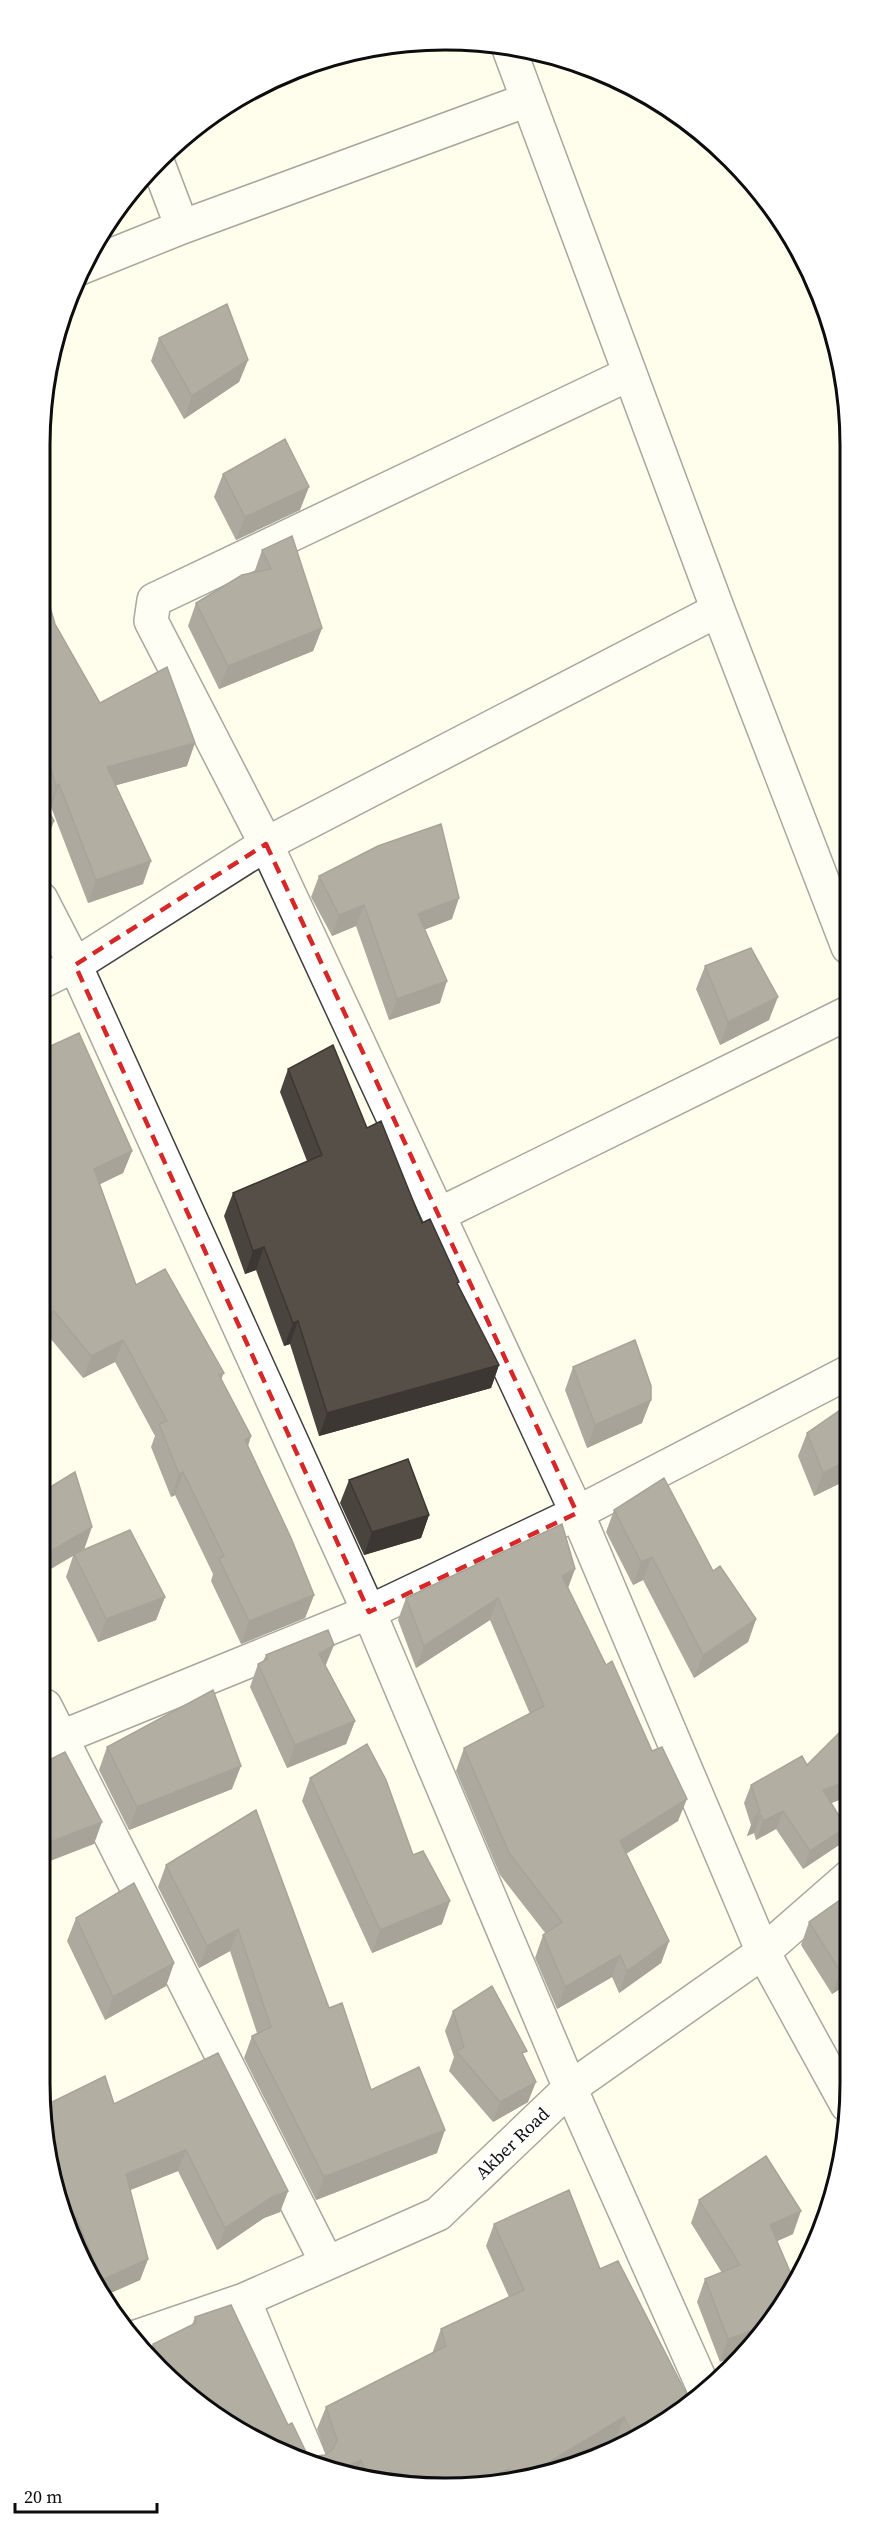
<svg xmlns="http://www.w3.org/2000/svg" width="889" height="2527" viewBox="0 0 889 2527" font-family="'Source Serif 4',serif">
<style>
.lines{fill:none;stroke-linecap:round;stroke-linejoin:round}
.minor-casing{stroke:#404040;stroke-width:36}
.minor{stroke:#fff;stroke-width:33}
.wall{fill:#4a443e}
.shaded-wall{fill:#3c3732}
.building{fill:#564f48;stroke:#3c3732;stroke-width:1.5}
.marked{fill:none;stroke:#d62828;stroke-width:4.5;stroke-dasharray:12 8;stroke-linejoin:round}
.labels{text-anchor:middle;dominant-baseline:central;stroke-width:6;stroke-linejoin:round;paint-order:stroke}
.street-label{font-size:18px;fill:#0d0d0d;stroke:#fff}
.rim{fill:none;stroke:#0d0d0d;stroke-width:3}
</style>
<rect width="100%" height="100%" fill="#fffdec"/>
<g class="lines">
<g class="minor-casing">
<path id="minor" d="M508 46 718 610 848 947
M157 161 182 227
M80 268 182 227 527 100
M629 374 154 600 151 621 266 844 718 610
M41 899 75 965 369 1612 570 2088 705 2391
M41 982 75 965 266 844 577 1513 849 1372
M440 1214 848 1013
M45 1706 327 2263
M45 1744 369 1612 577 1513 763 1952 847 2105
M244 2300 310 2460
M133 2338 244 2300 438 2214 570 2088 763 1952 850 1876"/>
</g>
<use href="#minor" class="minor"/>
</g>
<path class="wall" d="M159 338 248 360 239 382 184 419 151 361Z
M223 474 300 510 236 540 214 497Z
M262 550 322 628 313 651 219 689 188 626 196 603 254 573Z
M40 573 55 624 100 703 187 766 116 785 143 884 88 903 51 807 48 809 41 785Z
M319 876 452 919 425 929 440 1003 389 1020 356 926 332 936 311 897Z
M705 966 769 1020 720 1045 696 989Z
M42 1050 132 1151 123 1173 100 1184 136 1285 224 1373 221 1380 251 1436 248 1446 314 1595 305 1618 241 1644 211 1581 213 1574 175 1495 171 1497 151 1447 155 1436 115 1362 83 1378 46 1333 43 1335Z
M288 1069 367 1128 458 1286 499 1365 491 1388 319 1436 290 1344 284 1346 256 1270 245 1274 224 1216 233 1193 307 1161 280 1092Z
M573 1367 642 1423 587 1448 565 1390Z
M849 1404V1479L814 1496 798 1456 807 1433Z
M349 1480 429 1515 421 1538 364 1555 340 1503Z
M44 1491 84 1550 165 1597 156 1620 98 1642 66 1577 73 1556Z
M614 1510 713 1571 756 1619 748 1642 694 1678 643 1580 633 1585 606 1532Z
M568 1588 678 1821 626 1854 669 1941 661 1963 619 1993 612 1977 557 2009 535 1958 543 1935 546 1934 500 1875 456 1771 464 1748 530 1714 490 1620 416 1668 398 1620 406 1598Z
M266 1655 326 1666 355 1721 346 1744 287 1768 250 1687 258 1664 263 1661Z
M849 1723V1796L831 1803 839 1845 803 1869 776 1829 756 1840 754 1833 747 1836 751 1825 744 1803 751 1785 807 1765Z
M107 1747 232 1789 129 1830 99 1770Z
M310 1778 413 1855 442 1924 372 1953 302 1801Z
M166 1865 329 2008 371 2090 437 2153 316 2200 244 2058 252 2036 257 2033 230 1951 199 1968 158 1887Z
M850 1893V1983L832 1994 801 1945 809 1922Z
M76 1918 174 1963 166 1986 105 2020 67 1941Z
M453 2011 524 2057 528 2102 493 2122 449 2071 454 2057 445 2031Z
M114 2104 288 2191 280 2212 264 2218 217 2250 178 2171 130 2190 148 2259 140 2280 106 2295 70 2237 47 2161 46 2105Z
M699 2200 793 2234 777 2241 720 2362 697 2302 705 2279 722 2273 691 2223Z
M494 2224 600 2269 670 2419 618 2443 616 2439 549 2474 471 2487 392 2485 265 2446 198 2404 148 2358 153 2344 192 2325 195 2317 288 2425 306 2452 315 2456 325 2455 326 2454 317 2429 326 2407 433 2353V2351L441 2329 509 2297 486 2246Z"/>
<path class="shaded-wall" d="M248 360 239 382 184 419 192 396Z
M309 487 300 510 236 540 245 517Z
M322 628 313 651 219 689 228 666Z
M195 743 187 766 99 790 107 767Z
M59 784 51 807 48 809 56 786Z
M54 821 46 843 41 846V829Z
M151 861 143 884 88 903 96 880Z
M459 898 452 919 411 935 418 914Z
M364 905 356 926 332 936 339 915Z
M447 981 440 1003 389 1020 397 999Z
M778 997 769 1020 720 1045 728 1022Z
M132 1151 123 1173 86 1191 94 1169Z
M264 1247 256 1270 245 1274 253 1251Z
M54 1311 46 1333 43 1335V1316Z
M298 1321 290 1344 284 1346 293 1323Z
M123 1340 115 1362 83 1378 91 1356Z
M499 1365 491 1388 319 1436 327 1413Z
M651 1400 642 1423 587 1448 595 1425Z
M251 1436 243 1459 245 1440Z
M849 1460V1479L814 1496 823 1473Z
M183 1472 175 1495 171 1497 179 1474Z
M429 1515 421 1538 364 1555 372 1532Z
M92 1527 84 1550 74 1554 73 1556 44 1573V1555Z
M652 1557 643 1580 633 1585 641 1562Z
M575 1569 567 1591 562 1576Z
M314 1595 305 1618 241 1644 249 1621Z
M165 1597 156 1620 98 1642 106 1619Z
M498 1598 490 1620 416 1668 424 1646Z
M756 1619 748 1642 694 1678 703 1655Z
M334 1645 325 1667 319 1654Z
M355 1721 346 1744 287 1768 295 1745Z
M241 1766 232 1789 129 1830 137 1807Z
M849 1780V1796L817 1809 823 1790Z
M687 1799 678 1821 611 1863 620 1841Z
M783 1811 776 1829 756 1840 763 1821Z
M761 1815 754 1833 747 1836 754 1818Z
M102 1822 94 1844 45 1863V1844Z
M846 1827 839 1845 803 1869 810 1851Z
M450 1901 442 1924 372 1953 380 1930Z
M238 1929 230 1951 199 1968 207 1946Z
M669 1941 661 1963 619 1993 627 1971Z
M620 1955 612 1977 557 2009 565 1987Z
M174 1963 166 1986 105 2020 113 1997Z
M850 1966V1983L832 1994 840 1971Z
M536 2082 528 2102 493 2122 500 2102Z
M445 2130 437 2153 316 2200 324 2177Z
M186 2150 178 2171 118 2195 126 2174Z
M288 2191 280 2212 264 2218 217 2250 225 2228 272 2197Z
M801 2211 793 2234 762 2248 770 2225Z
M76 2217 69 2235 65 2221Z
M148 2259 140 2280 106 2295 99 2285 102 2280Z
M768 2325 744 2353 720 2362 728 2339Z
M690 2401 689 2404 679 2412 683 2403Z
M624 2417 616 2439 585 2458 549 2474 521 2479Z
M361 2460 356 2474 342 2469Z
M509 2469 504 2482 469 2487Z"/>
<path class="building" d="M227 304 248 360 192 396 159 338Z
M285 439 309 487 245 517 223 474Z
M292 536 322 628 228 666 196 603 242 575 271 569 262 550Z
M40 573 55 624 100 703 167 667 195 743 107 767 151 861 96 880 59 784 56 786 40 734Z
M41 797 54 821 41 829Z
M441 824 459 898 418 914 447 981 397 999 364 905 339 915 319 876 378 846Z
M751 948 778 997 728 1022 705 966Z
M79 1033 132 1151 94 1169 136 1285 165 1269 224 1373 219 1375 251 1436 245 1440 291 1538 314 1595 249 1621 219 1559 224 1556 183 1472 179 1474 159 1424 167 1421 123 1340 91 1356 54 1311 43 1316 42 1050Z
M333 1045 367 1128 381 1121 422 1223 430 1219 459 1282 457 1283 499 1365 327 1413 298 1321 293 1323 264 1247 253 1251 233 1193 322 1155 288 1069Z
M635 1340 651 1386V1400L595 1425 573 1367Z
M849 1404V1460L823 1473 807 1433Z
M408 1459 429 1515 372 1532 349 1480Z
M75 1472 92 1527 44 1555V1491Z
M664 1478 713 1571 720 1566 756 1619 703 1655 652 1557 641 1562 614 1510Z
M562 1524 575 1569 562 1576 606 1665 612 1661 652 1751 662 1747 687 1799 620 1841 669 1941 627 1971 620 1955 565 1987 543 1935 562 1922 509 1853 464 1748 544 1706 498 1598 424 1646 406 1598Z
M130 1530 165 1597 106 1619 74 1554Z
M328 1630 334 1645 319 1654 355 1721 295 1745 258 1664 268 1659 266 1655Z
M213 1690 241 1766 137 1807 107 1747Z
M849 1723V1780L823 1790 846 1827 810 1851 783 1811 763 1821 761 1815 754 1818 760 1812 751 1785 802 1756 807 1765Z
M367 1744 386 1780 413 1855 423 1851 450 1901 380 1930 310 1778Z
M65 1752 102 1822 45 1844V1762Z
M256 1810 329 2008 342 2003 371 2090 419 2067 445 2130 324 2177 252 2036 271 2027 238 1929 207 1946 166 1865Z
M134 1883 174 1963 113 1997 76 1918Z
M850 1893V1966L840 1971 809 1922Z
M492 1986 527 2051 522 2053 536 2082 500 2102 456 2051 464 2047 453 2011Z
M218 2053 288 2191 272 2197 225 2228 186 2150 126 2174 148 2259 102 2280 76 2217 65 2221 48 2167 58 2162 47 2131 46 2105 105 2076 114 2104Z
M766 2156 801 2211 770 2225 794 2281 781 2308 768 2325 728 2339 705 2279 740 2265 699 2200Z
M569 2190 600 2269 618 2261 690 2401 683 2403 685 2407 670 2419 633 2436 624 2417 521 2479 515 2480 509 2469 469 2487 392 2485 368 2477 361 2460 342 2469 265 2446 198 2404 165 2373 153 2344 196 2323 195 2317 231 2305 288 2425 292 2423 306 2452 315 2456 325 2455 333 2449 337 2440 326 2407 446 2346 441 2329 524 2290 494 2224Z"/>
<path d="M0 0H889V2527H0ZM266 844 577 1513 369 1612 75 965Z" fill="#fffdec" fill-opacity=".55" fill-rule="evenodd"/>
<path class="marked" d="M266 844 577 1513 369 1612 75 965Z"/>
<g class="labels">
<g class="street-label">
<text transform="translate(512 2143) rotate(-44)">Akber Road</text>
</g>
</g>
<path d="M0 0H889V2527H0ZM445 50H445A395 395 0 0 1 840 445V2083A395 395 0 0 1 445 2478H445A395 395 0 0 1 50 2083V445A395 395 0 0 1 445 50Z" fill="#fff" fill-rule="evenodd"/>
<path class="rim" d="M445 50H445A395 395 0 0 1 840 445V2083A395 395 0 0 1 445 2478H445A395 395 0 0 1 50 2083V445A395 395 0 0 1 445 50Z"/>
<path d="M15 2503v9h142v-9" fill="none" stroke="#0d0d0d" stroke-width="3"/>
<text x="24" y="2503" font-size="18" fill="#0d0d0d" stroke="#ffffff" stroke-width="4.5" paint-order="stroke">20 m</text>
</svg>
